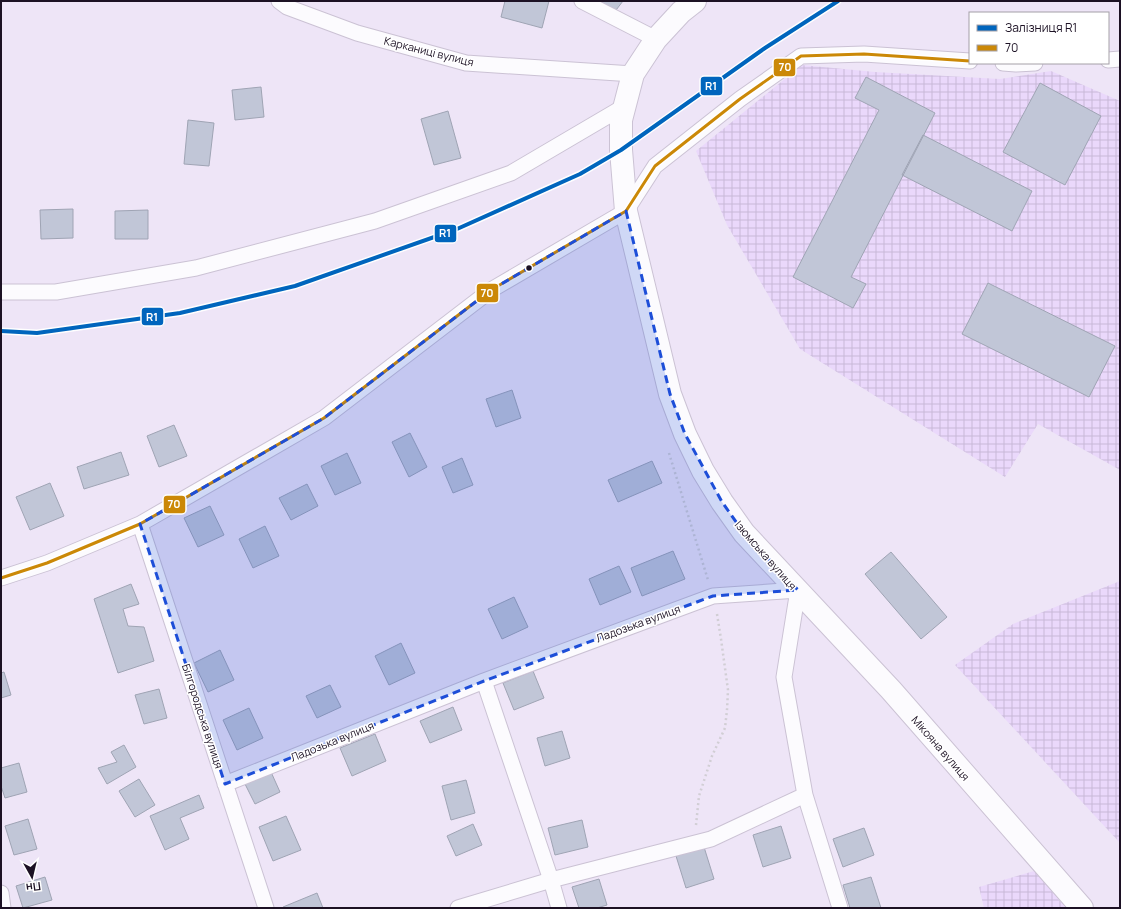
<svg xmlns="http://www.w3.org/2000/svg" width="1121" height="909" viewBox="0 0 1121 909" font-family="Manrope,sans-serif">
<style>
.industrial{fill:url(#industrial-grid)}
.building{fill:#c1c6d7;stroke:#9fa4b4}
.lines{fill:none;stroke-linecap:round;stroke-linejoin:round}
.street-casing{stroke:#cbc2d4;stroke-width:17}
.secondary-casing{stroke:#cbc2d4;stroke-width:24}
.path{stroke:#d1ced4;stroke-width:2.5;stroke-dasharray:2 3;stroke-linecap:butt}
.street{stroke:#fcfbfe;stroke-width:15}
.secondary{stroke:#fcfbfe;stroke-width:22}
.bus-1-casing{stroke:#fff;stroke-width:6}
.bus-1{stroke:#cb8807;stroke-width:3}
.rail-1-casing{stroke:#fff;stroke-width:7}
.rail-1{stroke:#0065bd;stroke-width:4}
.marked{fill:#1d4ed8;fill-opacity:0.2;stroke:#1d4ed8;stroke-width:3;stroke-dasharray:8 5;stroke-linejoin:round}
.bus-dot{fill:#1c1124;stroke:#fff;stroke-width:1.5}
.labels{text-anchor:middle;dominant-baseline:central;stroke-width:3;stroke-linejoin:round;paint-order:stroke}
.street-label{font-size:11px;fill:#1c1124;stroke:#fff}
.line-badge{stroke:#fff;stroke-width:1.5}
.badge-label{font-size:11px;text-anchor:middle;font-weight:bold;fill:#fff}
</style>
<defs>
<pattern id="industrial-grid" width="8" height="8" patternUnits="userSpaceOnUse"><rect width="8" height="8" fill="#ead8fb"/><path d="M0 4h8M4 0v8" fill="none" stroke="#c8b8d7"/></pattern>
</defs>
<rect width="100%" height="100%" fill="#eee5f7"/>
<path class="industrial" d="M802 65 875 72 1000 79 1051 71 1120 101V470L1038 424 1005 477 800 349 727 225 696 151Z
M1120 581V843L955 665 1013 624Z
M1034 871 1066 908H984L979 887Z"/>
<path class="building" d="M505 1H549L542 28 501 17Z
M597 1H623L613 14Z
M866 77 935 113 851 277 866 284 853 308 793 277 879 110 855 98Z
M1040 83 1101 116 1065 185 1003 152Z
M261 87 264 117 235 120 232 90Z
M448 111 461 158 434 165 421 119Z
M188 120 214 123 209 166 184 164Z
M923 135 1032 191 1012 231 902 175Z
M73 209V238L41 239 40 210Z
M148 210V239H115V211Z
M988 283 1115 346 1089 397 962 334Z
M512 390 521 418 496 427 486 399Z
M174 425 187 456 159 467 147 436Z
M410 433 427 467 409 477 392 442Z
M121 452 129 475 84 489 77 467Z
M347 453 361 483 335 495 321 466Z
M462 458 473 485 453 493 442 467Z
M652 461 662 483 618 502 608 480Z
M50 483 64 516 30 530 16 497Z
M307 484 318 506 291 520 279 498Z
M210 506 224 535 198 547 184 518Z
M265 526 279 556 253 568 239 539Z
M673 551 685 579 642 596 631 568Z
M891 552 947 617 921 639 865 574Z
M619 566 631 592 600 605 589 579Z
M131 584 139 604 123 609 128 626 144 627 154 661 118 673 94 599Z
M514 597 528 627 502 639 488 609Z
M401 643 415 673 389 685 375 656Z
M220 650 234 680 208 692 194 663Z
M533 671 544 698 514 710 503 683Z
M4 672 11 695 1 698V673Z
M330 685 341 707 317 718 306 696Z
M159 689 167 718 144 724 135 695Z
M453 707 462 730 430 743 420 721Z
M249 708 263 738 237 750 223 720Z
M562 731 570 758 545 766 537 738Z
M375 734 386 761 352 776 340 748Z
M124 745 136 767 107 784 98 768 117 762 111 752Z
M19 763 27 792 5 798 1 786V768Z
M271 772 280 792 255 804 245 784Z
M139 779 155 805 135 817 119 791Z
M466 780 475 813 451 820 442 786Z
M199 795 204 808 180 818 189 839 165 850 150 816Z
M286 816 301 850 273 861 259 827Z
M28 819 37 849 14 855 5 826Z
M582 820 588 847 555 855 548 828Z
M473 824 482 845 456 856 447 836Z
M781 826 791 858 763 867 753 835Z
M864 828 874 855 843 867 833 839Z
M704 847 714 879 686 888 676 856Z
M45 877 52 900 23 908 16 886Z
M871 877 881 908H850L843 885Z
M599 879 607 905 597 908H579L572 887Z
M317 893 323 908H283V907Z"/>
<g class="lines">
<g class="street-casing">
<path id="street" d="M279 1 287 7 357 33 466 63 633 74
M582 1 656 39
M1108 60 1120 59
M1003 63 1016 64 1035 63
M1 292H56L196 268 375 221 511 173 625 106
M140 524 266 908
M1 578 47 563 140 524 324 418 491 290 626 211 655 166 740 99 801 56 864 54 970 61
M484 681 551 880 559 908
M225 784 484 681 713 596 798 590 784 677 805 795 840 908
M1 893 3 908
M458 908 551 880 711 839 805 795"/>
</g>
<g class="secondary-casing">
<path id="secondary" d="M695 1 681 12 656 39 633 74 621 120V150L626 211 670 394 685 434 703 471 722 502 744 533 891 690 1082 908"/>
</g>
<path class="path" d="M669 453 708 580
M696 825 699 796 712 756 725 728 727 710 728 690 721 639 717 614"/>
<use href="#street" class="street"/>
<use href="#secondary" class="secondary"/>
<g class="bus-1-casing">
<path id="bus-1" d="M1 578 47 563 140 524 324 418 491 290 626 211 655 166 740 99 801 56 864 54 970 61"/>
</g>
<use href="#bus-1" class="bus-1"/>
<g class="rail-1-casing">
<path id="rail-1" d="M1 331 37 333 180 313 295 286 457 229 580 174 621 150 765 48 838 1"/>
</g>
<use href="#rail-1" class="rail-1"/>
</g>
<path class="marked" d="M626 211 670 394 685 434 722 502 744 533 798 590 713 596 484 681 225 784 140 524 324 418 491 290Z"/>
<circle class="bus-dot" cx="529" cy="268" r="3.5"/>
<g class="labels">
<g class="street-label">
<text transform="translate(429 51) rotate(14)">Карканиці вулиця</text>
<text transform="translate(766 555) rotate(49)">Ізюмська вулиця</text>
<text transform="translate(638 623) rotate(-20)">Ладозька вулиця</text>
<text transform="translate(203 716) rotate(72)">Білгородська вулиця</text>
<text transform="translate(332 741) rotate(-22)">Ладозька вулиця</text>
<text transform="translate(941 748) rotate(49)">Мікояна вулиця</text>
</g>
</g>
<g class="line-badge">
<rect x="773" y="58" width="23" height="19" rx="4" fill="#cb8807"/>
<rect x="700" y="76" width="23" height="20" rx="4" fill="#0065bd"/>
<rect x="434" y="224" width="23" height="19" rx="4" fill="#0065bd"/>
<rect x="476" y="283" width="23" height="20" rx="4" fill="#cb8807"/>
<rect x="141" y="307" width="23" height="19" rx="4" fill="#0065bd"/>
<rect x="163" y="495" width="23" height="19" rx="4" fill="#cb8807"/>
</g>
<g class="badge-label">
<text x="785" y="71">70</text>
<text x="711" y="90">R1</text>
<text x="445" y="237">R1</text>
<text x="487" y="297">70</text>
<text x="152" y="321">R1</text>
<text x="174" y="508">70</text>
</g>
<rect width="1121" height="909" fill="none" stroke="#1c1124" stroke-width="4"/>
<rect x="969" y="12" width="140" height="52" fill="#ffffff" stroke="#a4a0a7"/>
<rect x="977" y="25" width="20" height="6" fill="#0065bd" stroke="#a4a0a7"/>
<text x="1005" y="32" font-size="12" fill="#1c1124">Залізниця R1</text>
<rect x="977" y="45" width="20" height="6" fill="#cb8807" stroke="#a4a0a7"/>
<text x="1005" y="52" font-size="12" fill="#1c1124">70</text>
<g transform="translate(32 877) rotate(172)" stroke="#ffffff" stroke-width="3" paint-order="stroke">
<path d="M0-3L7 15L0 10L-7 15Z" fill="#1c1124"/>
<text y="-6" font-size="11" font-weight="bold" text-anchor="middle" fill="#1c1124">Пн</text>
</g>
</svg>
